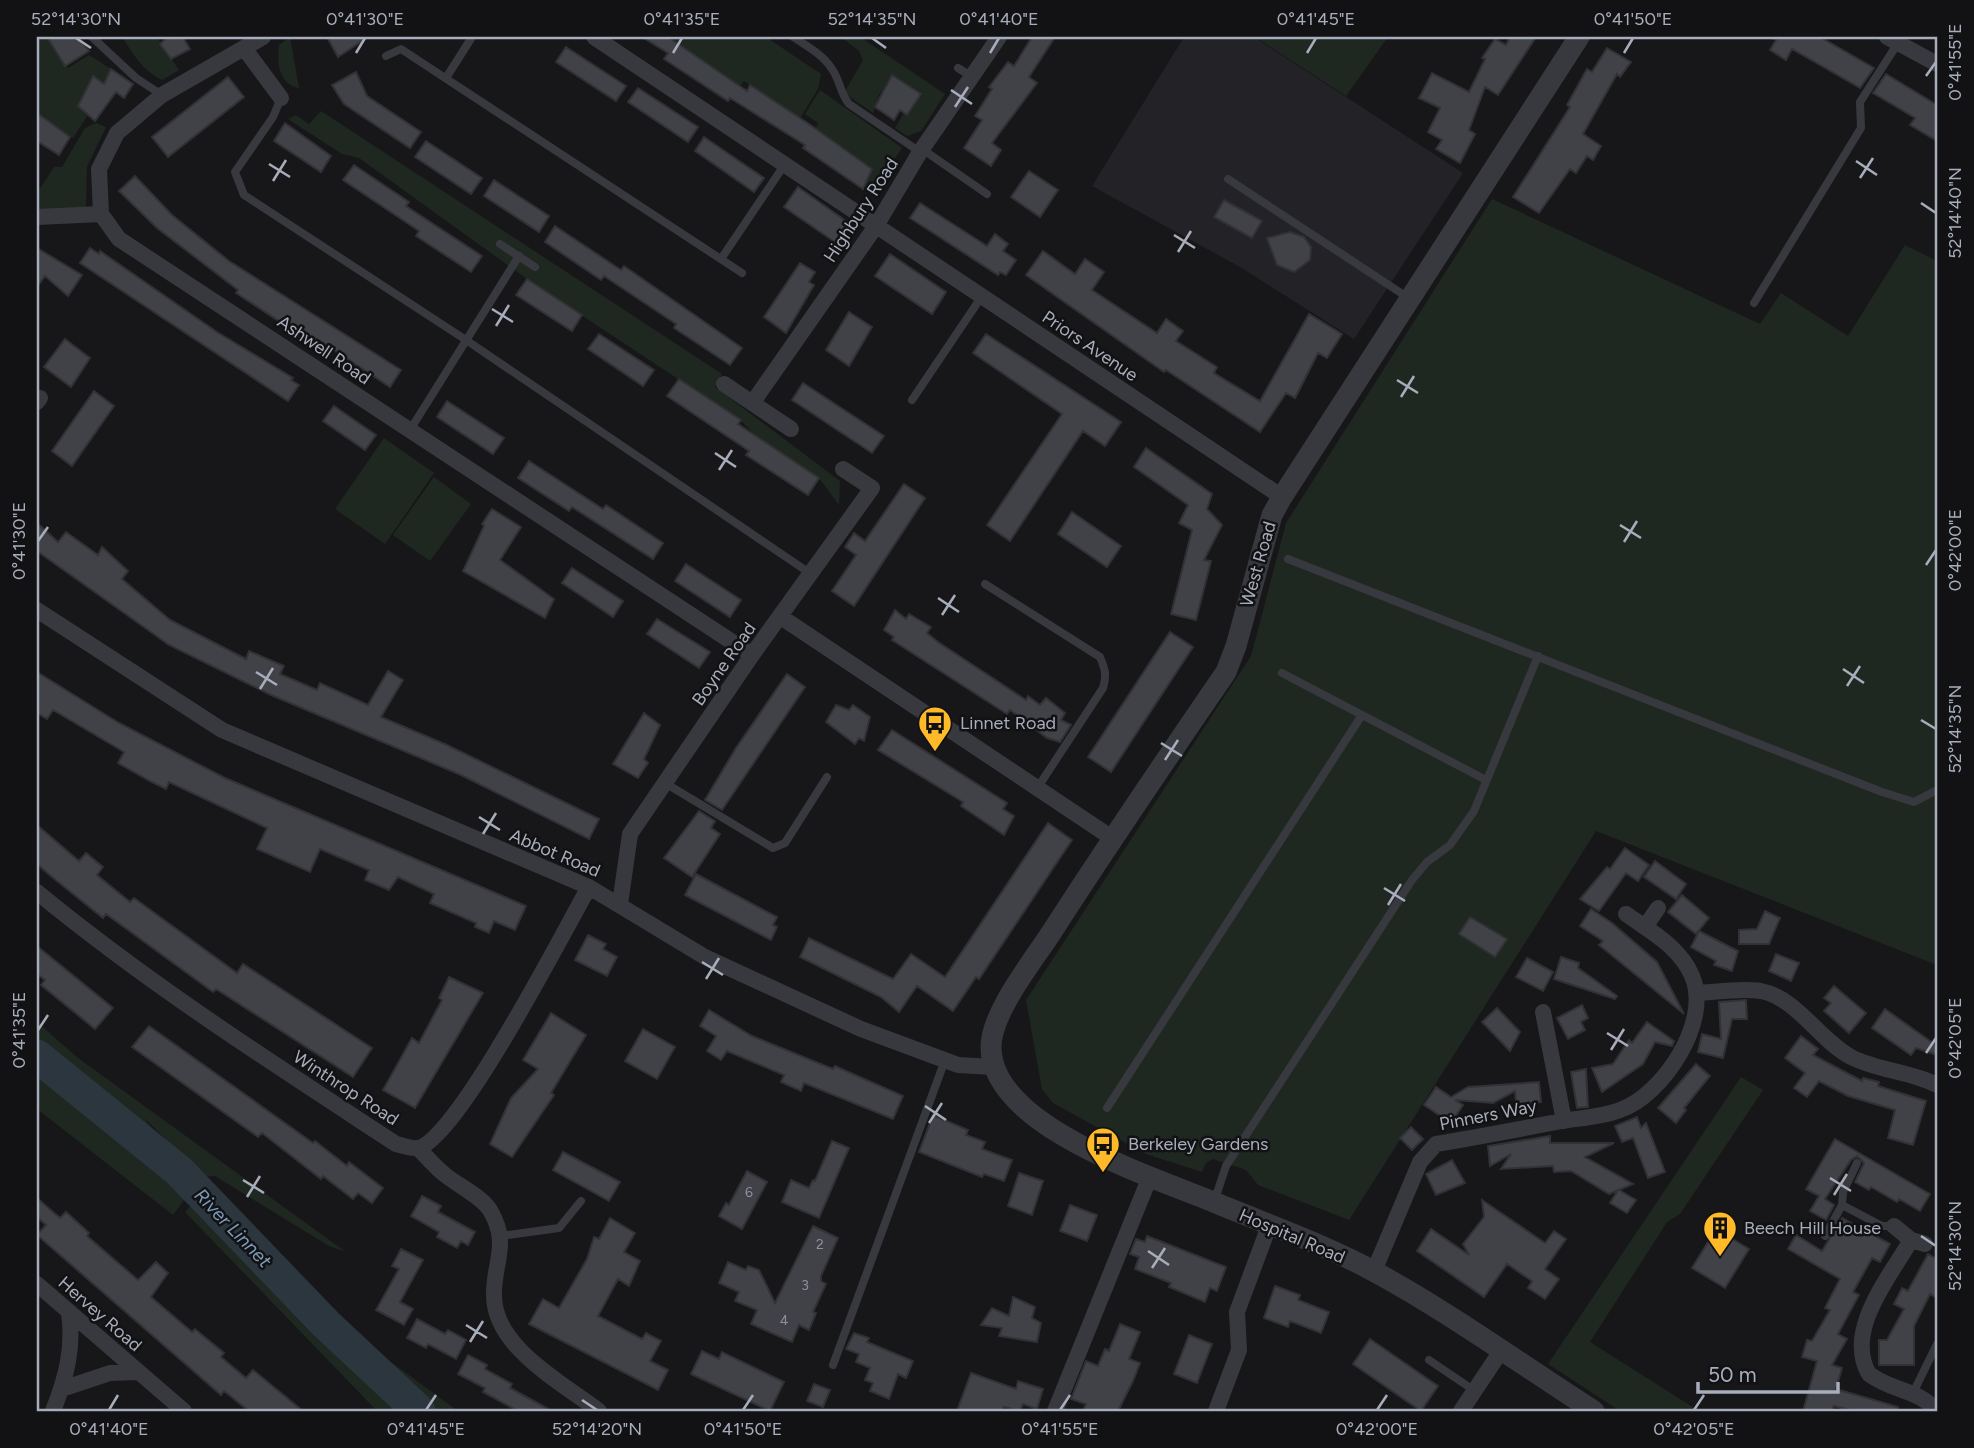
<svg xmlns="http://www.w3.org/2000/svg" width="1974" height="1448" viewBox="0 0 1974 1448" font-family="Figtree,sans-serif">
<style>
.built{fill:#232327}
.green{fill:#1e2820}
.lines{fill:none;stroke-linecap:round;stroke-linejoin:round}
.river{stroke:#2c363f;stroke-width:33}
.building{fill:#414247;stroke:#313136;stroke-width:2}
.service{stroke:#38393f;stroke-width:8}
.minor{stroke:#38393f;stroke-width:16}
.tertiary{stroke:#38393f;stroke-width:21}
.ticks{fill:none;stroke:#a8adbb;stroke-width:2.5}
.labels{text-anchor:middle;dominant-baseline:central;stroke-width:5;stroke-linejoin:round;paint-order:stroke}
.number-label{font-size:14px;fill:#8e929e}
.street-label{font-size:18px;fill:#a8adbb;stroke:#121214}
.poi-label{font-size:18px;fill:#a8adbb;stroke:#121214;text-anchor:start}
.water-label{font-size:19px;font-style:italic;fill:#7c9cb9;stroke:#121214}
.neatline{fill:none;stroke:#a8adbb;stroke-width:2.5}
.ticks-label{font-size:18px;text-anchor:middle;fill:#a8adbb}
</style>
<rect width="100%" height="100%" fill="#171719"/>
<path class="built" d="M1184 37H1254L1463 173 1354 339 1240 267 1092 186Z"/>
<path class="green" d="M37 37H47L68 68 89 55 111 69 104 83 92 77 78 106 89 113 73 138 37 114Z
M122 37H157L179 70 162 80C143 71 133 54 122 37Z
M290 37 299 88C278 83 277 63 279 45Z
M672 37H766L821 74 818 89 800 118 744 81 739 87 675 42Z
M841 37H860L945 94 921 131 907 136 895 128 904 113 892 76 879 95 873 113 844 93 863 60 859 51Z
M1255 37H1388L1346 96Z
M820 90 902 148 872 191 864 186 872 169 815 130 818 123 805 114Z
M321 111 722 374 715 387 840 481 839 505 819 478 758 438 740 420 527 279 359 158 342 154 288 119 296 115 309 124Z
M96 123 106 127 87 167 86 207 79 212 44 213 37 207V193L54 167H62L85 128Z
M1492 199 1760 324 1781 293 1848 336 1905 245 1937 261V965L1596 831 1349 1220 1258 1185 1246 1170 1213 1159 1206 1163 1202 1172 1146 1154 1053 1103 1042 1089 1026 1000 1251 656 1286 523Z
M384 438 434 473 385 544 335 509Z
M434 477 471 504 430 561 393 535Z
M37 1022 78 1058 346 1252 329 1246 215 1176 204 1177 143 1117 197 1183 173 1215 37 1109Z
M1741 1077 1763 1090 1680 1214 1667 1222 1590 1342 1699 1411H1620L1548 1364Z
M203 1192 318 1309 458 1411H377L185 1212Z"/>
<g class="lines">
<path class="river" d="M37 1056 179 1171 326 1324 419 1411"/>
</g>
<path class="building" d="M47 37H78L89 51 65 66Z
M167 37H183L190 49 171 59 160 44Z
M327 37H368L338 57Z
M642 37H668L747 91 750 85 809 124 872 169 863 189 803 148 805 145 730 98 728 101 664 59 668 53Z
M1032 37H1055L1029 77 1037 83 992 143 1001 150 991 166 964 148 982 120 975 116 992 89 989 87 1008 62 1014 66Z
M1510 37H1536L1498 95 1485 87 1469 130 1475 134 1460 163 1436 149 1442 140 1428 132 1440 108 1419 98 1432 73 1469 92 1485 59 1482 58 1495 39 1506 45Z
M1770 37H1820L1874 68 1860 88 1792 49 1786 60 1770 50 1776 40Z
M566 47 626 86 616 101 556 62Z
M1607 48 1631 62 1620 77 1617 74 1583 134 1601 146 1593 160 1587 156 1576 173 1570 169 1539 213 1513 197 1570 107 1567 105 1587 69 1592 72Z
M111 69 133 84 124 98 116 92 95 121 78 106 93 76 104 84Z
M356 72 367 96 421 132 410 148 344 104 332 85Z
M1886 74 1937 105V141L1910 125 1915 118 1873 93Z
M892 75 921 94 907 115 900 110 894 120 875 107Z
M228 77 244 97 168 157 152 137Z
M638 88 698 127 688 142 628 102Z
M37 113 70 137 59 155 37 141Z
M285 123 331 156 321 172 274 141Z
M704 137 764 178 754 192 695 151Z
M426 141 482 178 471 194 415 157Z
M354 165 409 202 406 206 482 256 471 272 416 236 419 231 343 180Z
M1029 171 1058 190 1040 217 1011 197Z
M135 176 172 215 229 261 401 370 390 387 317 339 307 335 305 338 236 293 238 290 157 228 119 191Z
M494 180 549 216 539 232 484 196Z
M798 187 853 226 839 245 784 207Z
M1224 200 1262 221 1252 238 1214 217Z
M920 203 987 246 995 234 1008 244 1003 251 1016 260 1006 275 1000 272 998 275 910 218Z
M555 226 621 270 624 266 742 348 730 365 674 328 676 324 604 276 601 280 545 242Z
M1290 232 1304 237 1311 247 1310 260 1294 272 1277 265 1267 238Z
M37 248 82 275 68 296 45 276 37 287Z
M90 248 99 254 100 251 217 332 293 378 291 380 299 385 288 401 80 263Z
M1043 251 1075 274 1085 259 1104 272 1092 290 1157 333 1166 319 1183 331 1176 341 1217 367 1214 373 1260 401 1309 314 1342 334 1327 358 1318 353 1295 398 1286 393 1260 432 1166 370 1164 372 1026 275Z
M890 254 946 292 932 314 875 276Z
M800 263 815 272 809 282 814 285 786 333 764 317Z
M527 279 582 315 572 331 516 295Z
M849 312 872 327 849 366 826 350Z
M599 334 654 370 643 386 588 349Z
M986 334 1121 422 1105 446 1083 431 1010 541 987 525 1062 414 973 353Z
M65 339 90 358 71 387 44 367Z
M679 379 741 420 738 424 819 478 808 495 746 455 749 451 667 396Z
M803 383 884 436 872 453 792 400Z
M94 391 114 406 72 466 52 451Z
M447 401 504 438 493 454 437 417Z
M334 406 376 435 365 450 323 421Z
M1146 448 1212 494 1207 509 1222 525 1204 560 1211 561 1196 620 1171 614 1192 530 1179 523 1188 505 1134 467Z
M529 461 603 509 606 505 663 543 653 559 572 507 569 511 518 478Z
M904 484 925 498 854 606 832 591 856 555 845 547 854 533 865 541Z
M492 509 521 527 500 560 554 599 545 618 463 571 484 526 482 524Z
M1072 512 1121 546 1107 567 1058 534Z
M37 523 58 542 66 532 98 555 102 547 128 571 122 579 170 620 246 659 249 651 284 666 280 674 317 690 320 683 368 705 388 671 403 680 381 717 447 745 599 819 589 839 461 775 271 695 169 645 37 551Z
M686 564 741 600 730 617 675 581Z
M572 568 623 601 613 617 562 583Z
M895 610 906 619 909 614 931 627 927 633 938 642 1026 700 1028 696 1040 705 1046 698 1065 713 1061 720 1071 725 1060 742 1047 738 1010 710 1007 714 892 640 894 637 884 630Z
M657 619 710 652 699 668 647 634Z
M1170 632 1193 647 1111 772 1088 757Z
M37 672 119 723 225 778 526 906 515 930 494 921 489 933 475 927 476 923 430 903 434 894 398 877 389 890 365 880 369 870 320 849 310 872 257 849 267 828 169 782 166 789 150 781 118 763 124 752 53 710 47 719 37 713Z
M787 674 805 687 722 810 705 800 736 748Z
M836 705 849 710 853 705 870 717 864 741 859 738 855 744 826 722Z
M644 713 660 725 644 759 648 763 638 778 613 764Z
M892 730 1007 803 1003 809 1014 816 1004 835 961 806 963 802 878 750Z
M699 811 715 821 711 828 720 834 692 877 664 858Z
M1048 823 1072 840 979 979 976 977 953 1011 917 986 899 1012 881 997 800 957 809 938 893 979 911 954 945 977Z
M37 825 79 861 86 853 103 867 97 875 130 902 134 898 237 973 243 964 372 1048 353 1077 216 989 213 992 106 914 103 918 52 877 37 864Z
M1625 848 1649 865 1638 881 1626 873 1599 911 1580 899 1607 867 1610 869Z
M1655 861 1686 884 1676 899 1644 877Z
M696 874 777 917 773 925 777 927 771 940 685 895Z
M1682 895 1709 918 1696 934 1668 912Z
M1591 909 1612 923 1657 962 1684 1014 1599 945 1603 941 1580 926Z
M1765 911 1780 918 1769 944H1739V930L1757 929Z
M1470 917 1507 939 1495 957 1459 934Z
M1699 931 1738 951 1732 971 1714 965 1716 961 1691 947Z
M588 935 606 944 603 949 617 957 607 976 575 960Z
M37 946 113 1008 95 1029 41 985 45 980 37 974Z
M1776 954 1799 963 1791 981 1769 971Z
M1561 957 1579 963 1578 968 1617 996 1615 999 1554 979Z
M1527 958 1553 972 1543 991 1516 977Z
M449 977 483 993 415 1108 383 1090 412 1038 419 1043 442 1000 439 998Z
M1834 986 1866 1013 1849 1033 1824 1011 1831 1003 1824 998Z
M1746 1000 1747 1019H1732L1723 1058 1698 1052 1702 1034 1721 1039 1719 1002Z
M1582 1005 1588 1018 1581 1022 1585 1030 1568 1039 1557 1018Z
M1497 1008 1520 1032 1510 1051 1482 1022Z
M1885 1009 1937 1046V1055L1916 1048 1911 1055 1872 1028Z
M709 1010 752 1036 833 1069 835 1066 903 1096 893 1119 804 1083 801 1091 781 1082 784 1075 727 1051 721 1060 707 1051 716 1036 700 1026Z
M551 1013 586 1035 551 1093 554 1095 512 1157 490 1144 511 1098 538 1069 523 1060Z
M1647 1022 1674 1041 1672 1046 1655 1042 1643 1064 1602 1092 1592 1068 1613 1064 1629 1040 1632 1043Z
M149 1026 313 1143 315 1141 347 1166 349 1162 383 1188 372 1203 358 1193 353 1199 323 1176 321 1179 262 1133 258 1137 132 1047Z
M643 1029 675 1047 657 1079 625 1061Z
M1801 1036 1818 1049 1813 1055 1862 1081 1863 1078 1879 1082 1878 1086 1926 1101 1913 1145 1888 1138 1895 1110 1848 1096 1819 1081 1807 1097 1794 1088 1805 1073 1785 1058Z
M1696 1064 1710 1076 1684 1108 1686 1110 1676 1123 1658 1108Z
M1586 1069 1588 1107 1577 1108 1571 1072Z
M1539 1082 1541 1102 1516 1104 1515 1091 1493 1103 1455 1100 1463 1105 1451 1123 1424 1105 1436 1087 1451 1097 1468 1087Z
M933 1115 968 1130 966 1135 985 1142 982 1149 1012 1160 1004 1181 984 1174 982 1177 919 1152Z
M1637 1117 1641 1128 1646 1123 1665 1172 1648 1178 1633 1138 1622 1142 1615 1126Z
M1411 1127 1423 1139 1412 1150 1400 1138Z
M1550 1136V1143H1614L1585 1157 1633 1184 1619 1190 1636 1200 1627 1213 1610 1203 1618 1190 1609 1194 1571 1171 1554 1172 1553 1166 1501 1169 1511 1154 1490 1166 1488 1146Z
M1835 1139 1930 1194 1920 1211 1899 1199 1897 1202 1871 1187 1869 1190 1855 1182 1864 1163 1857 1156 1851 1160 1825 1199 1834 1205 1826 1220 1810 1211 1819 1196 1806 1189Z
M832 1141 849 1148 819 1218 782 1202 791 1180 809 1188 813 1180 815 1181Z
M563 1152 620 1182 609 1201 553 1170Z
M1452 1160 1465 1183 1436 1195 1426 1174Z
M747 1171 767 1182 742 1229 719 1216 726 1203 729 1205Z
M1019 1173 1043 1181 1032 1215 1008 1206Z
M422 1196 441 1206 438 1212 475 1232 468 1245 461 1241 457 1248 437 1237 439 1232 411 1216Z
M37 1198 60 1218 66 1212 89 1233 87 1236 138 1280 156 1262 168 1273 151 1297 192 1332 195 1329 224 1353 221 1357 246 1378 253 1370 303 1411H249L224 1391 221 1395 37 1235 46 1225 37 1217Z
M1482 1200 1545 1243 1554 1231 1566 1239 1545 1269 1559 1279 1545 1299 1528 1288 1532 1281 1507 1264 1484 1297 1417 1251 1431 1229 1469 1255 1463 1244 1484 1217Z
M1070 1205 1097 1215 1087 1241 1060 1231Z
M610 1218 635 1233 624 1252 640 1261 629 1286 618 1279 598 1316 642 1339 646 1333 661 1341 650 1361 668 1370 658 1390 529 1324 543 1299 559 1308 587 1259 594 1237 599 1239Z
M1842 1218 1890 1244 1880 1262 1872 1258 1853 1292 1859 1295 1838 1334 1847 1339 1832 1365 1842 1368 1836 1389 1898 1407V1411H1854L1834 1406 1832 1411H1803L1817 1361 1802 1357 1807 1340 1812 1341 1830 1310 1825 1308 1840 1279 1788 1249 1796 1235 1822 1251Z
M813 1226 838 1238 821 1276V1281L826 1284 813 1312 816 1313 809 1330 799 1325 792 1342 751 1324 757 1310 735 1301 739 1292 719 1283 728 1262 746 1270 748 1266 759 1270 775 1303Z
M1716 1229 1749 1249 1725 1288 1692 1268Z
M1147 1236 1226 1267 1217 1291 1210 1288 1205 1302 1169 1287 1171 1283 1135 1269 1139 1257 1130 1254 1136 1239 1145 1242Z
M401 1249 423 1260 400 1302 413 1309 404 1325 376 1310 399 1269 392 1266Z
M1928 1254 1937 1259V1298L1930 1294 1914 1326V1365H1879V1340H1887L1904 1309 1894 1304 1902 1288 1908 1291Z
M1275 1286 1300 1295 1298 1300 1329 1312 1321 1333 1290 1321 1288 1327 1264 1318Z
M1013 1297 1035 1307 1032 1318 1041 1323 1037 1342 999 1336 1002 1328 981 1325 992 1308 1009 1316Z
M417 1319 445 1334 448 1330 466 1340 456 1359 428 1344 426 1348 407 1338Z
M1120 1324 1140 1332 1129 1359 1140 1363 1133 1381 1118 1411H1083L1086 1404 1071 1399 1086 1361 1098 1366 1105 1349 1109 1351Z
M854 1333 869 1338 867 1342 913 1361 906 1378 898 1374 889 1399 870 1391 873 1383 865 1380 870 1368 856 1362 859 1354 846 1349Z
M1189 1335 1212 1344 1197 1383 1174 1374Z
M1370 1339 1438 1386 1421 1411 1353 1364Z
M702 1351 719 1359 722 1352 784 1382 770 1411 691 1374Z
M468 1355 487 1365 485 1369 512 1384 510 1388 552 1411H518L483 1392 485 1388 458 1374Z
M971 1373 1016 1389 1018 1381 1043 1389 1037 1409 1023 1404 1020 1411 1004 1407 1003 1411H957Z
M814 1384 830 1390 823 1407 807 1401Z"/>
<g class="lines">
<path class="service" d="M92 37 136 78 162 95
M793 37C807 46 823 55 832 69 840 80 840 93 849 104L920 152
M386 56 401 49 742 273
M958 68 971 76
M446 78 472 37
M281 98 273 117 235 172 244 195 466 340 811 574
M922 149 987 194
M1228 179 1407 297
M500 244 535 267
M721 259 785 164
M1754 303 1861 128 1860 102 1898 43
M912 400 982 296
M410 430 519 256
M1288 559 1882 792 1914 802 1937 790
M985 584 1100 657C1105 669 1107 675 1103 688L1038 787
M1282 673 1486 780
M665 783 773 848 785 843 827 777
M1107 1108 1362 715
M1214 1202 1226 1166 1412 880 1427 862 1450 845 1474 811 1538 656
M1842 1205 1882 1226H1894
M500 1236 559 1228 581 1201
M1825 1236 1842 1205 1843 1192 1857 1163
M1429 1360 1475 1391
M833 1365 945 1060
M1914 1391 1937 1344"/>
<path class="minor" d="M263 37 162 95 117 133 99 169 101 214 119 239 752 655
M594 37 1282 497
M1887 37 1937 64
M244 48 281 98
M37 217 101 214
M724 384 791 429
M37 402 40 398
M753 402 876 226 920 152 999 37
M37 610 222 730 589 887 705 957 861 1029 958 1065 993 1067
M781 617 1112 838
M37 892C150 985 274 1064 396 1144 402 1145 412 1149 418 1148 457 1140 565 929 589 887
M620 904 630 834 752 655 872 488 843 469
M1645 927 1658 908
M1696 993C1716 992 1741 988 1761 991 1797 998 1819 1040 1851 1057 1878 1071 1910 1071 1937 1085
M1543 1012 1564 1121
M418 1148C426 1156 434 1166 444 1174 457 1185 481 1196 490 1210 510 1244 494 1261 494 1293 492 1346 561 1382 599 1411
M1894 1226 1911 1240 1925 1244
M1911 1240C1889 1278 1844 1331 1869 1374 1893 1392 1916 1388 1937 1411
M1374 1271 1420 1162 1436 1144C1478 1137 1520 1129 1562 1121 1581 1118 1602 1117 1620 1110 1663 1095 1712 1021 1692 976 1680 947 1650 931 1626 914
M37 1284 184 1411
M62 1389 110 1373 138 1372
M53 1411C66 1378 74 1348 69 1313
M1055 1411 1149 1179
M1216 1411 1239 1350 1237 1312 1269 1226
M1461 1411 1501 1351"/>
<path class="tertiary" d="M1579 37 1282 497 1272 515 1236 646 1226 672C1167 758 1109 843 1053 930 1034 960 991 1012 991 1047 991 1127 1156 1178 1216 1203 1269 1225 1326 1245 1377 1273 1452 1314 1522 1365 1594 1411"/>
</g>
<path class="ticks" d="M76 38 91 48M872 38 886 48M356 53 365 38M673 53 682 38M990 53 999 38M1307 53 1316 38M1624 53 1633 38M1926 76 1936 62M951 90 972 104M955 107 968 87M1856 161 1877 175M269 164 290 177M1860 178 1873 158M273 181 286 160M1921 203 1936 213M1174 235 1195 248M1178 252 1191 231M492 309 513 322M496 326 509 305M1397 380 1418 393M1401 397 1414 376M715 453 736 467M719 470 732 450M1620 525 1641 538M38 541 48 527M1624 542 1637 521M1926 565 1936 550M938 598 959 612M942 615 955 595M1843 669 1864 683M256 672 277 685M1847 686 1860 666M260 689 273 668M1921 720 1936 729M1161 743 1182 756M1165 760 1178 740M479 817 500 830M483 834 496 813M1384 888 1405 901M1388 905 1401 884M702 962 723 975M706 979 719 958M38 1030 48 1015M1607 1033 1628 1046M1611 1050 1624 1029M1926 1053 1936 1038M925 1106 946 1120M929 1123 942 1103M1830 1178 1851 1191M243 1180 264 1193M1834 1195 1847 1174M247 1197 260 1176M1921 1236 1936 1246M1148 1251 1169 1265M1152 1268 1165 1248M466 1325 487 1338M470 1342 483 1321M582 1400 597 1410M109 1410 118 1395M426 1410 436 1395M743 1410 753 1395M1060 1410 1070 1395M1377 1410 1387 1395M1694 1410 1704 1395"/>
<defs>
<g id="bus-pin" transform="scale(1.75)"><path d="M0 17L-7.5 6A9.5 9.5 0 1 1 7.5 6Z" fill="#ffb929" stroke="#121214"/><path d="M-5-6H5V4H4V6H2V4H-2V6H-4V4H-5ZM-3.5-4V0h7V-4ZM-3.5 1.2v1.5H-2V1.2ZM2 1.2v1.5H3.5V1.2Z" fill="#111"/></g>
<g id="building-pin" transform="scale(1.75)"><path d="M0 17L-7.5 6A9.5 9.5 0 1 1 7.5 6Z" fill="#ffb929" stroke="#121214"/><path d="M-4-6H4V6H1V3H-1V6H-4ZM-2.5-4.3h1.7v1.8h-1.7ZM.8-4.3h1.7v1.8H.8ZM-2.5-1h1.7V.8h-1.7ZM.8-1h1.7V.8H.8Z" fill="#111"/></g>
</defs>
<g fill-rule="evenodd">
<use href="#bus-pin" x="935" y="723"/>
<use href="#bus-pin" x="1103" y="1144"/>
<use href="#building-pin" x="1720" y="1228"/>
</g>
<g class="labels">
<g class="number-label">
<text x="749" y="1192">6</text>
<text x="820" y="1244">2</text>
<text x="805" y="1285">3</text>
<text x="784" y="1320">4</text>
</g>
<g class="street-label">
<text transform="translate(861 210) rotate(-57)">Highbury Road</text>
<text transform="translate(1090 346) rotate(34)">Priors Avenue</text>
<text transform="translate(324 350) rotate(34)">Ashwell Road</text>
<text transform="translate(1258 564) rotate(-74)">West Road</text>
<text transform="translate(724 664) rotate(-55)">Boyne Road</text>
<text transform="translate(555 853) rotate(23)">Abbot Road</text>
<text transform="translate(346 1088) rotate(33)">Winthrop Road</text>
<text transform="translate(1488 1115) rotate(-11)">Pinners Way</text>
<text transform="translate(1292 1236) rotate(23)">Hospital Road</text>
<text transform="translate(100 1314) rotate(41)">Hervey Road</text>
</g>
<g class="poi-label">
<text x="960" y="723">Linnet Road</text>
<text x="1128" y="1144">Berkeley Gardens</text>
<text x="1744" y="1228">Beech Hill House</text>
</g>
<g class="water-label">
<text transform="translate(233 1228) rotate(46)">River Linnet</text>
</g>
</g>
<rect width="1974" height="1448" fill="none" stroke="#121214" stroke-width="77"/>
<path d="M1698 1382v10h140v-10" fill="none" stroke="#a8adbb" stroke-width="3.5"/>
<text x="1708" y="1382" font-size="21" fill="#a8adbb" stroke="#121214" stroke-width="5" paint-order="stroke">50 m</text>
<rect x="38" y="38" width="1898" height="1372" class="neatline"/>
<g class="ticks-label">
<text x="76" y="25">52°14'30"N</text>
<text x="365" y="25">0°41'30"E</text>
<text x="682" y="25">0°41'35"E</text>
<text x="872" y="25">52°14'35"N</text>
<text x="999" y="25">0°41'40"E</text>
<text x="1316" y="25">0°41'45"E</text>
<text x="1633" y="25">0°41'50"E</text>
<text transform="translate(1955 62) rotate(-90)" y="6">0°41'55"E</text>
<text transform="translate(1955 213) rotate(-90)" y="6">52°14'40"N</text>
<text transform="translate(19 541) rotate(-90)" y="6">0°41'30"E</text>
<text transform="translate(1955 550) rotate(-90)" y="6">0°42'00"E</text>
<text transform="translate(1955 729) rotate(-90)" y="6">52°14'35"N</text>
<text transform="translate(19 1030) rotate(-90)" y="6">0°41'35"E</text>
<text transform="translate(1955 1038) rotate(-90)" y="6">0°42'05"E</text>
<text transform="translate(1955 1246) rotate(-90)" y="6">52°14'30"N</text>
<text x="109" y="1435">0°41'40"E</text>
<text x="426" y="1435">0°41'45"E</text>
<text x="597" y="1435">52°14'20"N</text>
<text x="743" y="1435">0°41'50"E</text>
<text x="1060" y="1435">0°41'55"E</text>
<text x="1377" y="1435">0°42'00"E</text>
<text x="1694" y="1435">0°42'05"E</text>
</g>
</svg>
